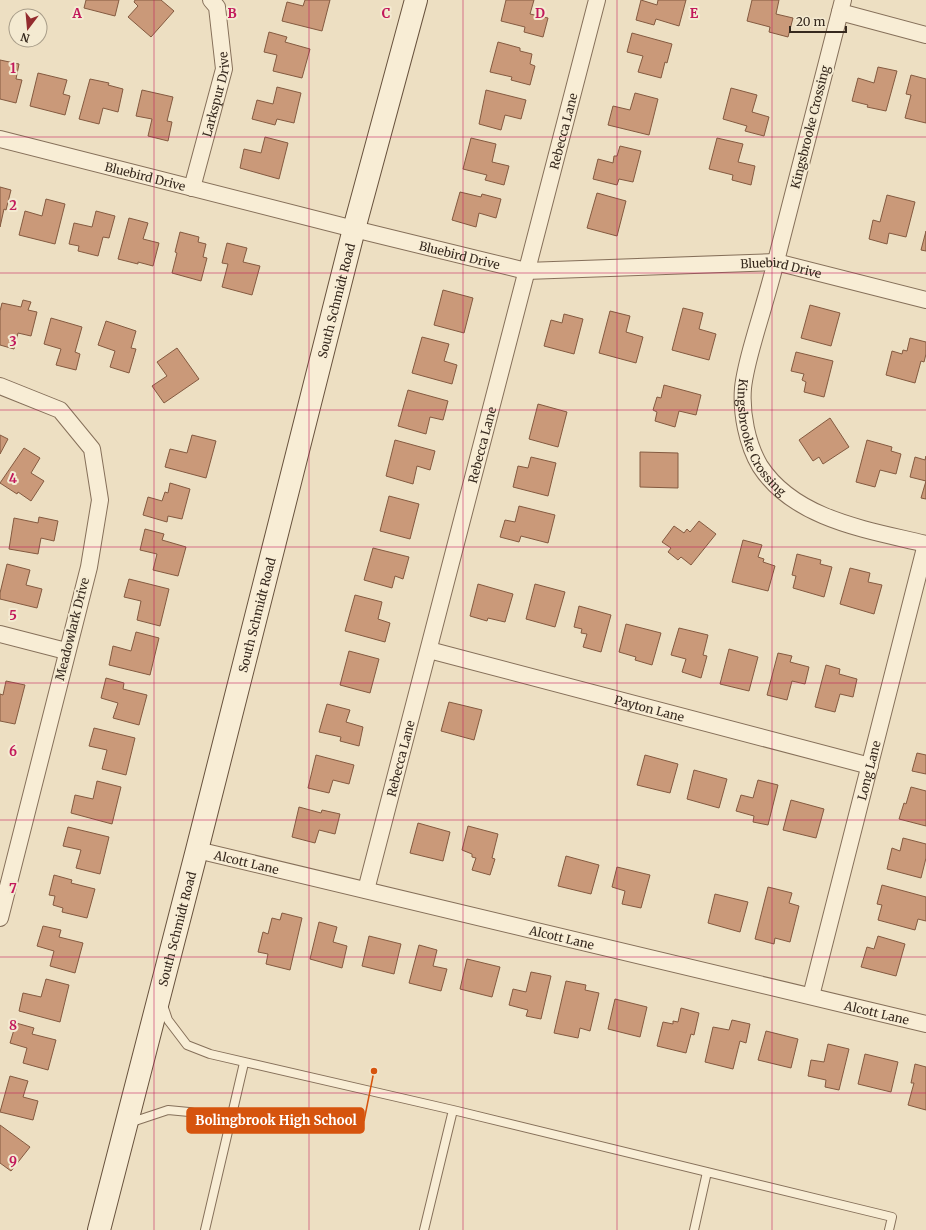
<svg xmlns="http://www.w3.org/2000/svg" width="926" height="1230" viewBox="0 0 926 1230" font-family="Merriweather,serif">
<style>
.building{fill:#ca9979;stroke:#845a40}
.lines{fill:none;stroke-linecap:round;stroke-linejoin:round}
.lane-casing{stroke:#86705a;stroke-width:10}
.street-casing{stroke:#86705a;stroke-width:18}
.secondary-casing{stroke:#68523d;stroke-width:24}
.lane{stroke:#f8edd5;stroke-width:8}
.street{stroke:#f8edd5;stroke-width:16}
.secondary{stroke:#f8edd5;stroke-width:22}
.grid{fill:none;stroke:#c2185b;stroke-width:1;stroke-opacity:0.55}
.labels{text-anchor:middle;dominant-baseline:central;stroke-width:4;stroke-linejoin:round;paint-order:stroke}
.street-label{font-size:12px;fill:#36291e;stroke:#f4ead1}
.grid-label{font-size:13px;text-anchor:middle;font-weight:bold;fill:#c2185b;stroke:#f4ead1;stroke-width:4;stroke-linejoin:round;paint-order:stroke}
.leader{fill:none;stroke:#d6540e;stroke-width:1.5}
.callout-dot{fill:#d6540e;stroke:#f4ead1;stroke-width:1.5}
.callout{fill:#d6540e;stroke:#d6540e;stroke-width:1.5}
.callout-label{font-size:13px;text-anchor:middle;font-weight:bold;fill:#fff}
</style>
<rect width="100%" height="100%" fill="#eddfc2"/>
<path class="building" d="M86 0H119L115 16 84 8Z
M135 0H161L174 11 151 37 128 17 138 6 134 2Z
M305 0H330L322 31 282 21 287 2 303 6Z
M506 0H534L530 14 548 18 543 37 524 32 525 27 501 21Z
M641 0 657 5 658 0H686L679 26 656 19 654 25 636 20Z
M752 0H779L776 14 793 18 788 37 769 32 770 27 747 21Z
M269 32 287 37 285 42 310 49 302 78 273 71 277 55 264 52Z
M632 33 672 44 667 63 665 62 661 78 638 72 643 56 627 52Z
M498 42 520 48V51L532 54 530 64 535 66 530 85 511 80 512 77 490 72Z
M0 60 19 64 16 79 22 80 16 103 0 99Z
M878 67 897 71 886 111 867 107 868 105 852 101 858 78 874 83Z
M38 73 67 80 63 94 70 96 65 115 30 106Z
M911 75 926 79V123L905 118 911 95 906 94Z
M90 79 109 83 108 85 123 89 118 112 103 108 99 124 79 119Z
M277 87 301 93 294 123 277 119 275 125 252 119 257 100 273 104Z
M731 88 757 95 752 112 769 117 764 136 745 131 747 126 723 119Z
M142 90 173 97 167 121 172 122 168 141 148 136 152 119 136 116Z
M486 90 526 100 521 119 505 115 501 130 479 124Z
M635 93 658 99 649 135 608 125 613 106 630 110Z
M265 137 288 143 279 179 240 168 244 149 261 153Z
M471 138 496 144 492 162 509 166 504 185 485 180 487 175 463 169Z
M717 138 743 144 738 162 755 166 751 185 732 180 733 175 709 169Z
M620 146 641 151 633 182 619 179 617 185 593 179 598 159 613 163 614 156H617Z
M0 187 11 190 6 210 4 209 0 227Z
M460 192 481 197 482 194 501 199 496 218 479 213 476 227 452 220Z
M597 193 626 201 617 236 587 228Z
M887 195 915 202 906 237 889 233 887 244 869 239 873 220 880 222Z
M46 199 65 204 55 244 19 235 25 211 42 216Z
M96 211 115 216 109 238 103 237 98 256 78 251 79 246 69 244 74 223 92 227Z
M129 218 148 223 143 239 159 243 153 266 138 262V264L118 259Z
M926 231V251L921 250Z
M180 232 199 237 198 242 206 244 203 257 207 258 201 281 172 273 177 253 175 252Z
M227 243 247 248 243 262 260 266 252 295 222 287 228 264 222 263Z
M443 290 473 298 464 333 434 325Z
M23 300 31 302 28 310 37 312 31 336 18 333 14 349 0 345V311L2 303 21 307Z
M810 305 840 313 831 346 801 338Z
M683 308 703 313 699 329 716 334 709 360 672 350Z
M610 311 630 316 626 332 643 337 636 363 599 353Z
M564 314 583 319 574 354 544 346 551 320 562 323Z
M51 318 82 327 75 352 80 354 76 370 56 365 61 349 44 344Z
M106 321 136 331 131 348 136 349 129 373 110 367 115 351 98 345Z
M422 337 449 344 444 361 457 365 452 384 412 373Z
M910 338 926 342V354L924 362 921 361 915 383 886 375 892 351 902 354 903 350 907 351Z
M177 348 199 379 164 403 152 386 167 376 157 362Z
M796 352 833 361 824 397 804 392 806 382 802 380 804 374 791 371Z
M664 385 701 395 696 415 679 411 675 427 655 421 657 412 653 410 657 397 661 398Z
M408 390 448 401 443 420 430 417 426 434 398 426Z
M538 404 567 412 558 447 529 439Z
M830 418 849 447 823 464 819 457 813 461 799 440Z
M0 435 8 439 0 454Z
M192 435 216 441 206 478 165 467 170 449 187 453Z
M395 440 435 451 430 470 417 466 413 484 386 476Z
M867 440 892 447 891 451 901 454 896 474 880 470 875 487 856 482Z
M24 448 40 458 31 473 44 481 31 501 18 492 17 494 0 483Z
M640 452 678 453V488L640 487Z
M926 456V499L921 498 926 481 910 477 915 457 925 460Z
M531 457 556 463 548 496 513 487 518 466 528 468Z
M170 483 190 489 182 519 168 516 167 522 143 515 148 497 162 501 165 492 168 493Z
M389 496 419 504 410 539 380 531Z
M519 506 555 515 548 543 521 536 519 542 500 537 505 520 515 522Z
M39 517 58 521 54 541 41 538 38 554 9 549 14 518 38 523Z
M699 521 716 534 691 565 681 557 678 560 668 552 671 548 662 542 674 526 684 533 687 529 690 532Z
M145 529 164 534 162 540 186 547 178 576 153 570 157 554 140 550Z
M743 540 762 545 758 557 764 559 763 562 775 566 768 591 732 582Z
M373 548 409 557 403 579 395 576 392 588 364 580Z
M797 554 821 560 820 564 832 567 824 597 793 588 796 576 792 575Z
M7 564 30 570 26 585 42 589 37 608 0 599V593Z
M850 568 870 573 868 582 882 585 874 614 840 604Z
M129 579 169 589 160 626 137 620 141 601 124 597Z
M478 584 513 594 505 622 488 618 487 621 470 616Z
M535 584 565 592 555 627 526 619Z
M355 595 382 602 378 619 390 623 385 642 345 631Z
M579 606 611 615 601 652 583 647 587 634 581 633 582 629 574 627Z
M626 624 661 633 652 665 635 660 636 657 619 652Z
M679 628 708 635 703 655 707 656 701 678 682 672 686 659 671 655Z
M136 632 159 638 150 675 109 665 113 646 131 651Z
M729 649 758 657 749 691 720 684Z
M349 651 379 659 370 693 340 685Z
M778 653 792 656 790 662 809 667 805 684 792 681 787 700 767 695Z
M826 665 840 669 839 674 857 679 853 697 840 694 835 712 815 707Z
M106 678 124 683 123 689 147 695 139 725 113 718 118 703 101 698Z
M6 681 25 685 15 724 0 721V694L3 695Z
M449 702 482 710 474 740 441 731Z
M327 704 350 710 346 722 363 727 359 746 340 741 341 737 319 732Z
M94 728 135 738 126 775 102 769 107 750 89 746Z
M917 753 926 755V774L912 771Z
M316 755 354 765 349 784 333 780 329 793 308 788Z
M645 755 678 764 670 793 637 785Z
M694 770 727 779 719 808 687 799Z
M758 780 778 785 768 825 753 822 754 816 736 811 741 795 753 798Z
M97 781 121 787 112 824 71 813 75 795 93 799Z
M911 787 926 791V826L899 819 904 803 906 804Z
M791 800 824 809 816 838 783 830Z
M299 807 321 813 322 810 340 814 335 834 319 830 315 843 292 837Z
M418 823 450 832 443 861 410 853Z
M468 826 498 834 492 858 495 859 490 875 472 870 476 858 472 857V854L462 850Z
M68 827 109 837 100 874 76 868 81 850 63 846Z
M903 838 926 844V858L921 878 887 869 892 848 900 851Z
M566 856 599 865 591 894 558 886Z
M617 867 650 875 641 908 622 904 625 891 612 887Z
M54 875 72 880 71 883 95 889 87 918 62 912 63 908 53 905 55 896 49 895Z
M882 885 926 897V921L918 919 915 930 878 920 882 905 877 904Z
M768 887 792 893 789 903 799 906 790 942 775 938 774 944 755 939Z
M715 894 748 902 740 932 708 923Z
M282 913 302 918 290 970 266 964 268 954 258 952 263 932 268 934 272 918 280 920Z
M319 922 337 927 333 942 347 946 342 968 310 959Z
M43 926 61 930 59 937 83 943 75 973 50 966 54 951 37 946Z
M369 936 401 944 394 974 362 966Z
M878 936 905 944 896 976 861 967 867 947 874 949Z
M419 945 437 950 433 966 447 969 441 991 409 983Z
M467 959 500 967 492 997 460 989Z
M531 972 551 976 541 1019 526 1016 528 1010 509 1005 513 989 526 992Z
M46 979 69 985 60 1022 19 1011 23 993 41 997Z
M566 981 586 985 585 990 599 993 590 1031 580 1028 578 1038 554 1033Z
M615 999 647 1007 640 1037 608 1029Z
M681 1008 699 1013 694 1035 691 1034 686 1053 657 1046 663 1022 673 1024V1021L678 1022Z
M732 1020 750 1024 746 1043 740 1041 733 1069 705 1062 713 1027 729 1030Z
M16 1023 34 1028 32 1034 56 1040 48 1070 23 1063 27 1048 10 1043Z
M766 1031 798 1039 791 1068 758 1060Z
M828 1044 849 1049 839 1090 825 1087 826 1080 808 1076 811 1060 824 1062Z
M865 1054 898 1062 891 1092 858 1084Z
M915 1064 926 1067V1110L908 1105 914 1083H911Z
M10 1076 28 1081 23 1097 38 1101 33 1120 0 1112Z
M0 1125 30 1147 11 1171 0 1163Z"/>
<g class="lines">
<g class="lane-casing">
<path id="lane" d="M163 1005 168 1020 187 1045 210 1054 453 1110
M129 1123 168 1110 189 1112 230 1121
M205 1230 244 1063
M424 1230 453 1110 892 1217 889 1230
M694 1230 707 1172"/>
</g>
<g class="street-casing">
<g id="street">
<path id="s1" d="M843 0C821 87 799 174 776 261 770 285 763 308 756 332 751 350 745 369 743 388 741 413 747 444 760 466 795 520 869 530 926 544"/>
<path d="M840 12 926 35"/>
<path id="s2" d="M0 139 354 229 526 271 776 262 926 300"/>
<path id="s3" d="M192 188 224 69 217 7 211 0"/>
<path d="M0 386 60 410 92 449 100 500 89 567 0 918"/>
<path d="M0 634 66 651"/>
<path id="s4" d="M429 650 870 766"/>
<path id="s5" d="M197 850 926 1024"/>
<path id="s6" d="M366 890 597 0"/>
<path id="s7" d="M811 996 926 544"/>
</g>
</g>
<g class="secondary-casing">
<g id="secondary">
<path id="s8" d="M99 1230 197 850 354 229 416 0"/>
</g>
</g>
<use href="#lane" class="lane"/>
<use href="#street" class="street"/>
<use href="#secondary" class="secondary"/>
</g>
<path class="grid" d="M154 0V1230M309 0V1230M463 0V1230M617 0V1230M772 0V1230M0 137H926M0 273H926M0 410H926M0 547H926M0 683H926M0 820H926M0 957H926M0 1093H926"/>
<g class="labels">
<g class="street-label">
<text stroke="none"><textPath href="#s3" startOffset="97">Larkspur Drive</textPath></text>
<text transform="translate(810 127) rotate(-76)">Kingsbrooke Crossing</text>
<text stroke="none"><textPath href="#s6" startOffset="784">Rebecca Lane</textPath></text>
<text stroke="none"><textPath href="#s2" startOffset="150">Bluebird Drive</textPath></text>
<text stroke="none"><textPath href="#s2" startOffset="474">Bluebird Drive</textPath></text>
<text stroke="none"><textPath href="#s2" startOffset="798">Bluebird Drive</textPath></text>
<text stroke="none"><textPath href="#s8" startOffset="959">South Schmidt Road</textPath></text>
<text stroke="none"><textPath href="#s1" startOffset="455">Kingsbrooke Crossing</textPath></text>
<text stroke="none"><textPath href="#s6" startOffset="460">Rebecca Lane</textPath></text>
<text stroke="none"><textPath href="#s8" startOffset="635">South Schmidt Road</textPath></text>
<text transform="translate(72 629) rotate(-76)">Meadowlark Drive</text>
<text stroke="none"><textPath href="#s4" startOffset="228">Payton Lane</textPath></text>
<text stroke="none"><textPath href="#s6" startOffset="136">Rebecca Lane</textPath></text>
<text stroke="none"><textPath href="#s7" startOffset="233">Long Lane</textPath></text>
<text stroke="none"><textPath href="#s5" startOffset="51">Alcott Lane</textPath></text>
<text stroke="none"><textPath href="#s8" startOffset="311">South Schmidt Road</textPath></text>
<text stroke="none"><textPath href="#s5" startOffset="375">Alcott Lane</textPath></text>
<text stroke="none"><textPath href="#s5" startOffset="699">Alcott Lane</textPath></text>
</g>
</g>
<g class="grid-label">
<text x="77" y="18">A</text>
<text x="232" y="18">B</text>
<text x="386" y="18">C</text>
<text x="540" y="18">D</text>
<text x="694" y="18">E</text>
<text x="13" y="73">1</text>
<text x="13" y="210">2</text>
<text x="13" y="346">3</text>
<text x="13" y="483">4</text>
<text x="13" y="620">5</text>
<text x="13" y="756">6</text>
<text x="13" y="893">7</text>
<text x="13" y="1030">8</text>
<text x="13" y="1166">9</text>
</g>
<path class="leader" d="M374 1071L364 1121"/>
<circle class="callout-dot" cx="374" cy="1071" r="4"/>
<rect class="callout" x="187" y="1108" width="177" height="25" rx="4"/>
<g class="callout-label">
<text x="276" y="1125">Bolingbrook High School</text>
</g>
<g transform="translate(28 28) rotate(196)"><circle r="19" fill="#f4ead1" stroke="#a89d89"/>
<path d="M0-3L7 15L0 10L-7 15Z" fill="#932b2e"/>
<text y="-6" font-size="11" font-weight="bold" text-anchor="middle" fill="#36291e">N</text>
</g>
<path d="M790 26v6h56v-6" fill="none" stroke="#36291e" stroke-width="2"/>
<text x="796" y="26" font-size="12" fill="#36291e" stroke="#f4ead1" stroke-width="3" paint-order="stroke">20 m</text>
</svg>
